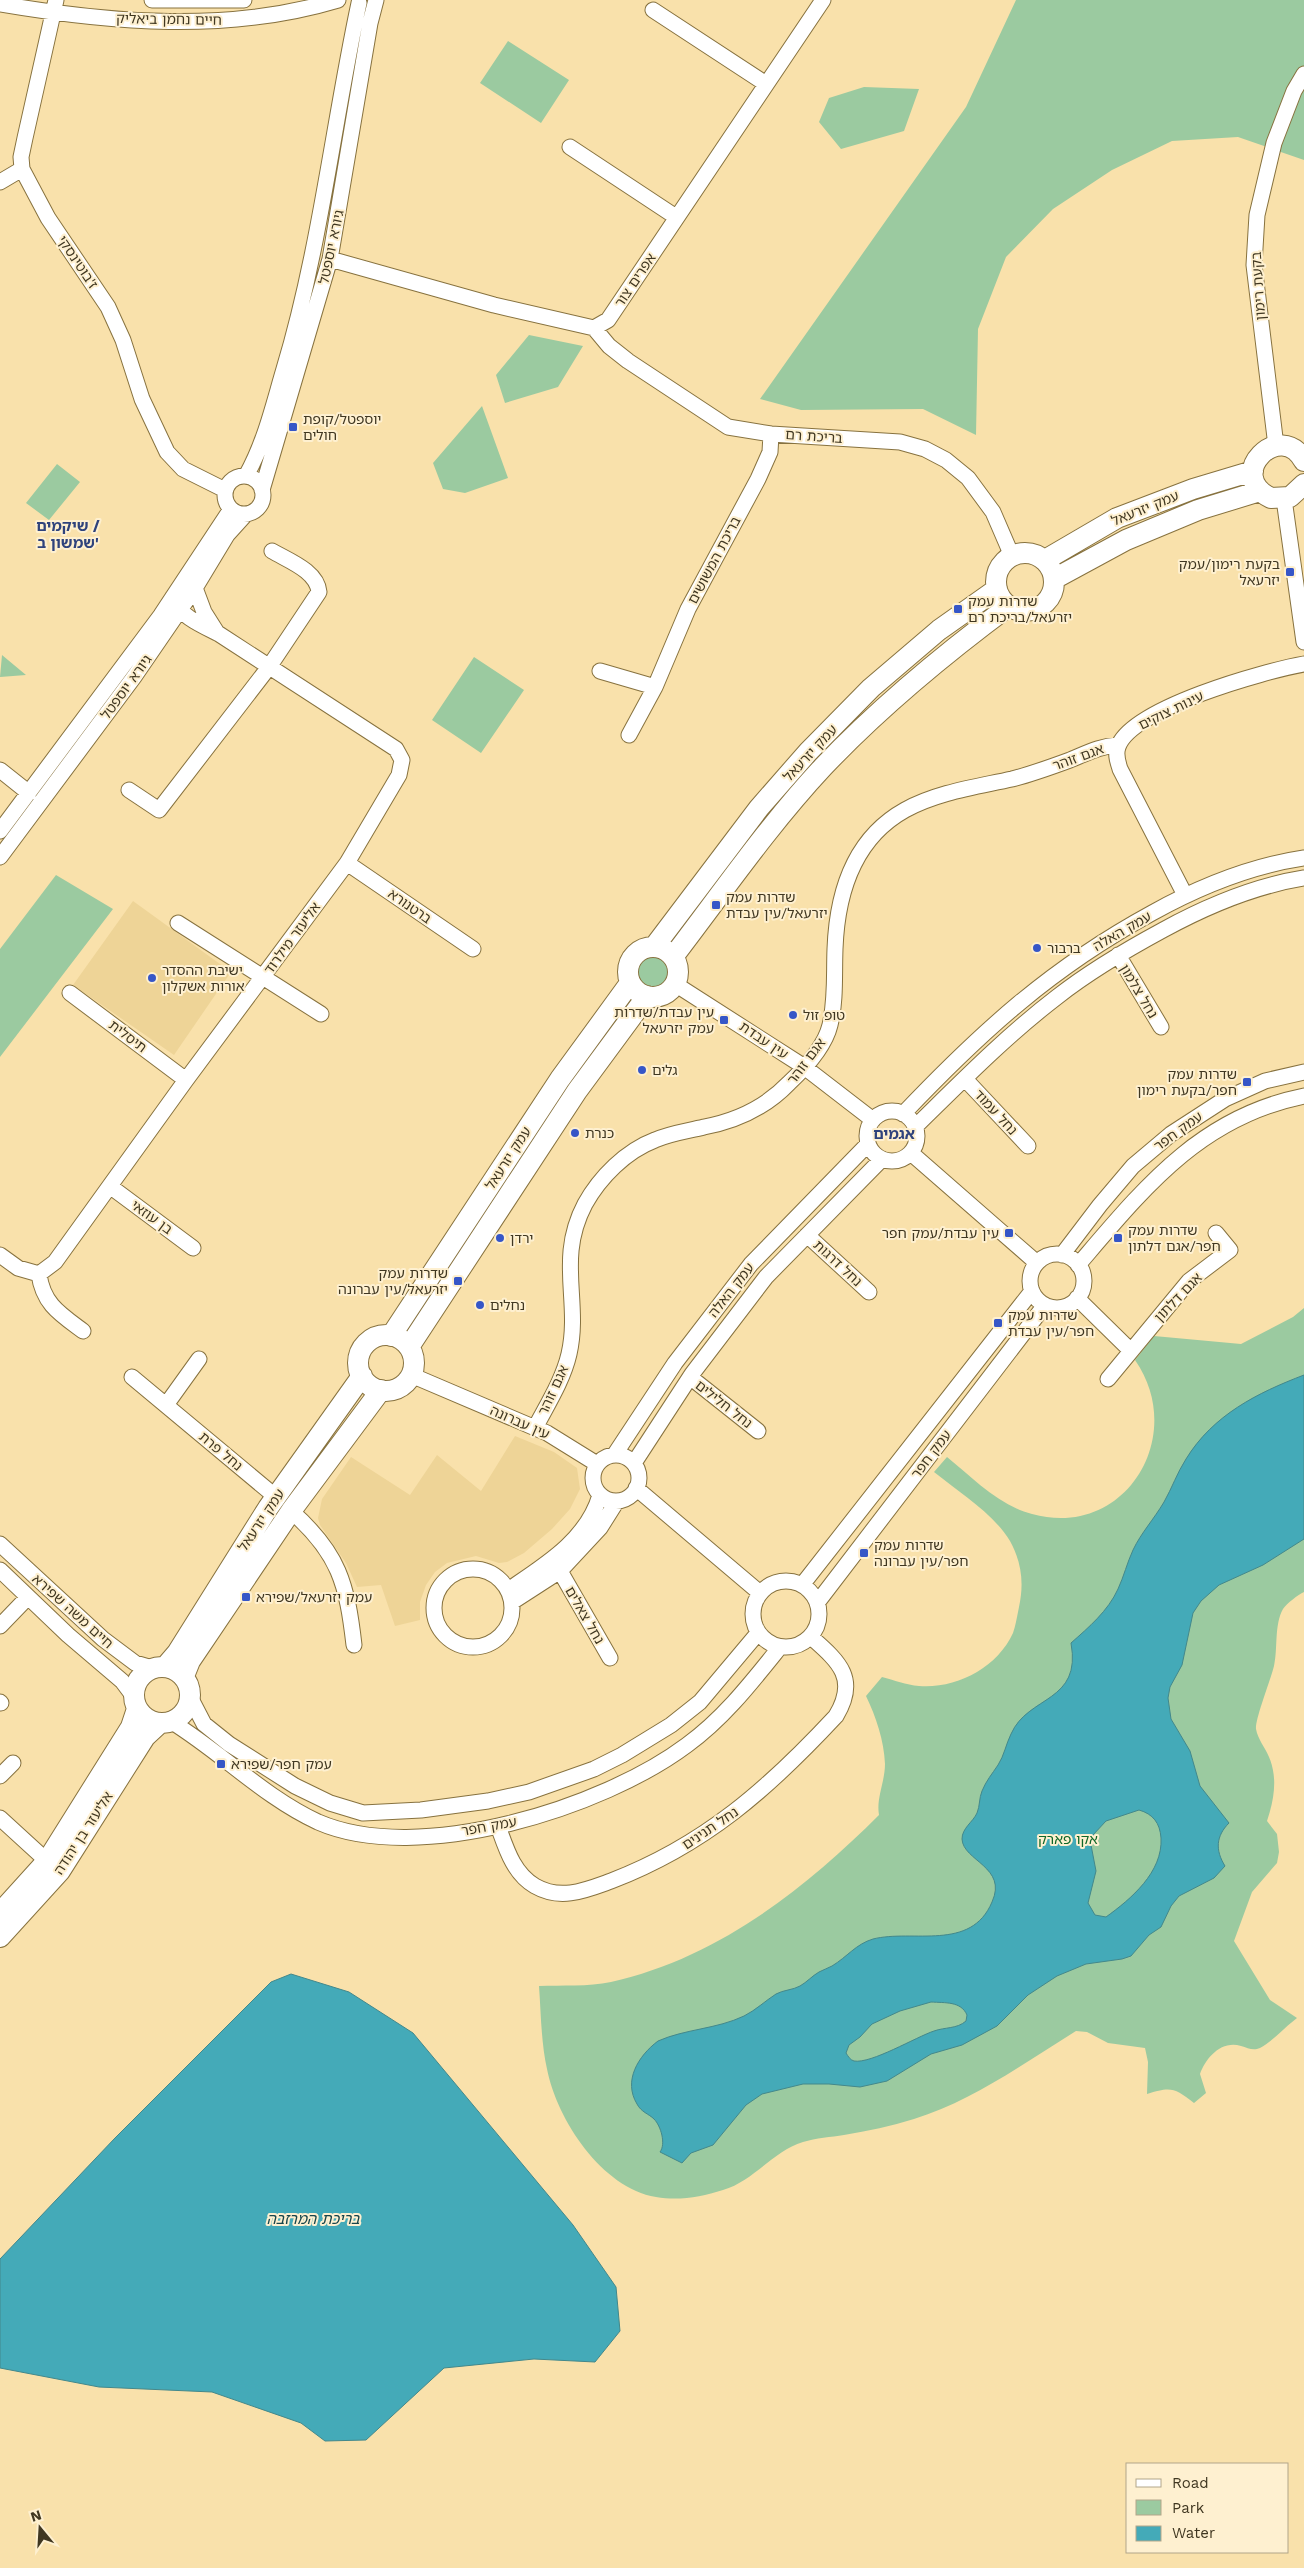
<svg xmlns="http://www.w3.org/2000/svg" width="1304" height="2568" viewBox="0 0 1304 2568" font-family="'Work Sans','Noto Sans Hebrew',sans-serif">
<style>
.built{fill:#eed497}
.green{fill:#9bcaa0}
.water{fill:#44aab8;stroke:#43888b;fill-rule:evenodd}
.lines{fill:none;stroke-linecap:round;stroke-linejoin:round}
.minor-casing{stroke:#87723f;stroke-width:17}
.major-casing{stroke:#87723f;stroke-width:22}
.minor{stroke:#fff;stroke-width:15}
.major{stroke:#fff;stroke-width:20}
.poi-dot{fill:#3656c7;stroke:#fef0d0;stroke-width:2}
.labels{text-anchor:middle;dominant-baseline:central;stroke-width:4;stroke-linejoin:round;paint-order:stroke}
.street-label{font-size:14px;fill:#403721;stroke:#fef0d0}
.poi-label{font-size:14px;fill:#403721;stroke:#fef0d0;text-anchor:start}
.park-label{font-size:14px;fill:#0f6728;stroke:#fef0d0}
.neighbourhood-label{font-size:15px;font-weight:bold;fill:#2f437c;stroke:#fef0d0}
.water-label{font-size:15px;font-style:italic;fill:#17454b;stroke:#fef0d0}
</style>
<rect width="100%" height="100%" fill="#f9e1ab"/>
<path class="built" d="M133 901 231 972 174 1055 73 985Z
M515 1436 554 1452 577 1468 580 1489 570 1509 552 1529 524 1553 507 1562 499 1563 476 1556 447 1563 435 1572 426 1585 420 1602V1620L395 1626 381 1585 357 1587 346 1563 320 1525 318 1518 322 1499 351 1457 410 1495 437 1455 481 1491Z"/>
<path class="green" d="M1016 0H1304V160L1238 137 1172 141 1112 170 1053 209 1006 257 978 329 976 435 923 409 801 410 760 399 966 107Z
M508 41 569 80 541 123 480 83Z
M864 87 919 89 904 131 841 149 819 122 829 98Z
M529 335 583 346 558 387 505 403 496 375Z
M482 406 508 478 465 493 443 489 433 463Z
M57 464 80 482 49 520 26 503Z
M2 655 26 675 0 677Z
M474 657 524 690 481 753 432 720Z
M56 875 113 909 0 1057V949Z
M636 972a16 16 0 1 1 32 0a16 16 0 1 1-32 0Z
M1304 1308V1592C1298 1595 1287 1603 1283 1609 1274 1625 1278 1649 1274 1666 1271 1679 1255 1719 1256 1729 1258 1740 1265 1747 1269 1757 1278 1778 1274 1800 1267 1821L1277 1834 1279 1852 1277 1863 1252 1892 1234 1941 1270 2000 1297 2018C1285 2027 1273 2041 1260 2048 1253 2051 1248 2048 1241 2046 1221 2040 1206 2058 1200 2074L1206 2093 1194 2103C1175 2088 1171 2086 1147 2094L1148 2062 1145 2048 1108 2043 1087 2032 1076 2031C1024 2063 973 2101 914 2119 891 2126 868 2131 844 2135 831 2137 816 2138 803 2142 773 2151 754 2181 723 2190 701 2197 679 2201 656 2197 602 2188 557 2120 547 2069 541 2042 541 2013 539 1986 562 1985 588 1987 611 1982 717 1958 804 1890 879 1815 876 1798 885 1782 885 1764 884 1740 876 1717 866 1696L882 1677C894 1680 906 1685 919 1686 956 1689 997 1668 1013 1633 1016 1625 1017 1616 1019 1607 1024 1584 1022 1563 1010 1541 993 1513 960 1493 934 1472L947 1457C973 1478 998 1505 1032 1514 1125 1540 1188 1436 1135 1360L1154 1336 1241 1344 1293 1317Z"/>
<path class="water" d="M1304 1375V1539L1263 1565 1219 1585 1201 1601 1193 1613 1182 1665 1170 1687 1168 1698 1171 1719 1190 1751 1200 1786 1229 1823C1216 1836 1215 1850 1225 1866L1214 1878 1179 1896 1171 1906 1161 1927 1149 1935 1131 1956 1122 1959 1086 1964 1057 1976 1028 1995 997 2026 962 2045 931 2054 887 2081 860 2087 829 2084H803L762 2094 746 2105 713 2145 691 2153 682 2163 660 2152C666 2144 661 2126 654 2119 649 2114 641 2112 637 2104 623 2081 638 2056 658 2041 685 2029 717 2029 744 2016 756 2010 765 2001 776 1994 783 1990 793 1990 800 1986 807 1982 812 1976 819 1972 823 1970 828 1968 832 1966 847 1957 856 1944 873 1939 913 1929 971 1952 992 1902 1008 1867 963 1861 962 1839 962 1828 973 1822 977 1813 980 1806 979 1798 982 1791 986 1781 992 1774 998 1765 1004 1756 1006 1744 1011 1734 1028 1695 1082 1703 1071 1643 1089 1627 1108 1611 1118 1589 1124 1576 1127 1563 1133 1550 1141 1533 1154 1519 1164 1502 1172 1488 1177 1473 1186 1459 1213 1415 1257 1393 1304 1375ZM1139 1810C1153 1814 1160 1823 1161 1838 1163 1872 1131 1899 1106 1917L1095 1915 1088 1903 1096 1871 1091 1845 1093 1835 1106 1821ZM931 2002C945 2003 961 2001 967 2015L966 2021C957 2029 945 2027 934 2031 916 2037 871 2064 854 2061 850 2060 848 2056 846 2053L849 2045 860 2037 872 2024 900 2011Z
M291 1974 349 1992 413 2033 573 2225 616 2287 620 2331 595 2362 534 2359 444 2368 366 2440 325 2441 301 2423 212 2392 99 2387 0 2368V2259L115 2138 271 1982Z"/>
<g class="lines">
<g class="minor-casing">
<path id="minor" d="M56 0 25 138 21 157 22 169 48 218 108 307 123 340 142 399 167 452 183 469 225 490
M152 0H244
M0 4C111 23 228 33 338 0
M653 10 766 84
M570 147 676 217
M0 182 22 169
M330 259 494 305 594 328 608 320 823 0
M594 328 609 346 628 361 728 427 771 434 900 442 925 449 946 460 968 478 993 512 1012 556
M1276 446 1254 265 1257 215 1274 143 1294 91 1304 74
M246 476C265 442 273 406 284 369 320 249 333 125 359 3
M225 495a19 19 0 1 1 38 0a19 19 0 1 1-38 0Z
M262 490 330 259 370 23 376 0
M1284 499 1304 642
M195 588 204 612 216 631
M600 671 655 687
M629 735 655 687 688 609 758 479 770 452 771 434
M0 770 29 793
M129 790 159 810 269 667 319 592C317 571 289 561 272 551
M0 831 161 615 231 509
M0 857 134 677 195 588 227 535 246 514
M347 863 473 949
M1185 895 1120 769C1118 762 1115 755 1118 747 1131 708 1265 671 1304 664
M178 923 321 1014
M1118 955 1161 1027
M675 984 803 1066 873 1120
M70 993 186 1080
M965 1079 1028 1146
M867 1136a25 25 0 1 1 50 0a25 25 0 1 1-50 0Z
M903 1114C981 1032 1051 968 1152 913 1199 887 1250 866 1304 858
M915 1127C961 1082 1006 1036 1057 997 1090 971 1126 950 1163 930 1207 906 1254 886 1304 878
M911 1153 1037 1263
M111 1187 193 1248
M807 1235 869 1292
M1030 1281a27 27 0 1 1 54 0a27 27 0 1 1-54 0Z
M0 1255 18 1268 39 1274 55 1262 186 1080 347 863 399 775 402 760 396 749 219 634C201 625 181 617 172 598
M1062 1255 1100 1205 1133 1166 1171 1134 1225 1099 1265 1081 1304 1072
M1078 1265C1144 1188 1200 1117 1304 1096
M39 1274C43 1304 60 1314 83 1331
M1077 1298 1130 1350
M411 1375 547 1433 597 1464
M132 1377 276 1497
M690 1377 758 1431
M1108 1379 1189 1281 1230 1250 1216 1233
M166 1405 199 1359
M535 1428C547 1405 563 1380 569 1354 581 1301 556 1259 585 1204 600 1177 626 1151 655 1140 671 1133 688 1131 704 1127 736 1121 766 1107 789 1083 804 1069 825 1046 830 1025 836 1000 834 974 835 949 837 894 853 839 905 810 938 792 976 787 1012 779 1032 774 1051 767 1070 760 1087 753 1100 746 1118 745
M615 1454 675 1363 751 1264 868 1144
M593 1478a23 23 0 1 1 46 0a23 23 0 1 1-46 0Z
M634 1463 692 1374 766 1277 882 1159
M636 1488 760 1593
M291 1511C339 1553 347 1584 354 1645
M0 1544 103 1639 135 1663 152 1668
M434 1608a39 39 0 1 1 78 0a39 39 0 1 1-78 0Z
M0 1570 68 1635 122 1681 134 1697
M560 1571 610 1658
M753 1614a33 33 0 1 1 66 0a33 33 0 1 1-66 0Z
M802 1585 1032 1291
M508 1590C545 1565 587 1540 600 1495
M512 1602 560 1571 600 1528 617 1501
M817 1603 1045 1305
M0 1626 28 1597
M191 1699 204 1724 229 1744 295 1786 330 1803 363 1813 421 1810 488 1801 529 1792 594 1769 622 1755 671 1725 700 1702 758 1633
M0 1702 1 1703
M172 1722C222 1753 264 1797 318 1822 419 1866 603 1808 687 1745 724 1718 751 1683 780 1647
M0 1776 13 1763
M0 1818 47 1861
M498 1826C506 1848 513 1873 535 1886 561 1901 586 1890 611 1881 705 1845 769 1788 836 1716 859 1678 838 1661 811 1637"/>
</g>
<g class="major-casing">
<path id="major" d="M1304 461C1281 418 1223 475 1271 498L1290 497 1304 484
M996 582a29 29 0 1 1 58 0a29 29 0 1 1-58 0Z
M1045 560 1117 518 1193 489 1253 471
M1054 579 1126 540 1198 510 1260 491
M654 947 759 808 808 752 871 688 939 630 997 589
M628 972a25 25 0 1 1 50 0a25 25 0 1 1-50 0Z
M673 957C722 893 768 826 823 767 880 707 943 655 1009 606
M358 1363a28 28 0 1 1 56 0a28 28 0 1 1-56 0Z
M391 1336 560 1079 630 983
M409 1347 577 1091 647 996
M134 1695a28 28 0 1 1 56 0a28 28 0 1 1-56 0Z
M165 1667 177 1653 268 1508 362 1376
M184 1676 190 1661 291 1511 381 1390
M0 1913 47 1861 131 1727 137 1709
M0 1937 60 1871 145 1737 159 1724"/>
</g>
<use href="#minor" class="minor"/>
<use href="#major" class="major"/>
</g>
<g class="poi-dot">
<rect x="288" y="422" width="10" height="10" rx="2.5"/>
<rect x="1285" y="567" width="10" height="10" rx="2.5"/>
<rect x="953" y="604" width="10" height="10" rx="2.5"/>
<rect x="711" y="900" width="10" height="10" rx="2.5"/>
<circle cx="1037" cy="948" r="5"/>
<circle cx="152" cy="978" r="5"/>
<circle cx="793" cy="1015" r="5"/>
<rect x="719" y="1015" width="10" height="10" rx="2.5"/>
<circle cx="642" cy="1070" r="5"/>
<rect x="1242" y="1077" width="10" height="10" rx="2.5"/>
<circle cx="575" cy="1133" r="5"/>
<rect x="1004" y="1228" width="10" height="10" rx="2.5"/>
<circle cx="500" cy="1238" r="5"/>
<rect x="1113" y="1233" width="10" height="10" rx="2.5"/>
<rect x="453" y="1276" width="10" height="10" rx="2.5"/>
<circle cx="480" cy="1305" r="5"/>
<rect x="993" y="1318" width="10" height="10" rx="2.5"/>
<rect x="859" y="1548" width="10" height="10" rx="2.5"/>
<rect x="241" y="1592" width="10" height="10" rx="2.5"/>
<rect x="216" y="1759" width="10" height="10" rx="2.5"/>
</g>
<g class="labels">
<g class="street-label">
<text transform="translate(169 19) rotate(1)">חיים נחמן ביאליק</text>
<text transform="translate(331 247) rotate(-78)">גיורא יוספטל</text>
<text transform="translate(78 262) rotate(56)">ז'בוטינסקי</text>
<text transform="translate(635 280) rotate(-56)">אפרים צור</text>
<text transform="translate(1258 286) rotate(-94)">בקעת רימון</text>
<text transform="translate(814 436) rotate(4)">בריכת רם</text>
<text transform="translate(1145 508) rotate(-22)">עמק יזרעאל</text>
<text transform="translate(714 560) rotate(-62)">בריכת המשושים</text>
<text transform="translate(126 687) rotate(-54)">גיורא יוספטל</text>
<text transform="translate(1171 710) rotate(-26)">עינות צוקים</text>
<text transform="translate(810 753) rotate(-47)">עמק יזרעאל</text>
<text transform="translate(1078 757) rotate(-20)">אגם זוהר</text>
<text transform="translate(410 906) rotate(35)">ברטנורא</text>
<text transform="translate(1122 931) rotate(-30)">עמק האלה</text>
<text transform="translate(292 938) rotate(-54)">אליעזר מילרוד</text>
<text transform="translate(1139 991) rotate(59)">נחל צלמון</text>
<text transform="translate(128 1036) rotate(37)">תיסלית</text>
<text transform="translate(764 1040) rotate(34)">עין עבדת</text>
<text transform="translate(806 1061) rotate(-53)">אגם זוהר</text>
<text transform="translate(996 1112) rotate(47)">נחל עמוד</text>
<text transform="translate(1178 1131) rotate(-36)">עמק חפר</text>
<text transform="translate(508 1158) rotate(-57)">עמק יזרעאל</text>
<text transform="translate(152 1217) rotate(36)">בן עוזאי</text>
<text transform="translate(838 1263) rotate(43)">נחל דרגות</text>
<text transform="translate(731 1290) rotate(-52)">עמק האלה</text>
<text transform="translate(1178 1297) rotate(-46)">אגם דלתון</text>
<text transform="translate(553 1390) rotate(-65)">אגם זוהר</text>
<text transform="translate(724 1404) rotate(38)">נחל חלילים</text>
<text transform="translate(520 1422) rotate(24)">עין עברונה</text>
<text transform="translate(221 1451) rotate(40)">נחל פרת</text>
<text transform="translate(931 1454) rotate(-53)">עמק חפר</text>
<text transform="translate(261 1520) rotate(-56)">עמק יזרעאל</text>
<text transform="translate(73 1611) rotate(42)">חיים משה שפירא</text>
<text transform="translate(585 1615) rotate(60)">נחל צאלים</text>
<text transform="translate(489 1826) rotate(-10)">עמק חפר</text>
<text transform="translate(710 1828) rotate(-34)">נחל תנינים</text>
<text transform="translate(83 1833) rotate(-57)">אליעזר בן יהודה</text>
</g>
<g class="poi-label">
<text x="303" y="419">יוספטל/קופת<tspan x="303" dy="16">חולים</tspan></text>
<text x="1280" y="564" text-anchor="end">בקעת רימון/עמק<tspan x="1280" dy="16">יזרעאל</tspan></text>
<text x="968" y="601">שדרות עמק<tspan x="968" dy="16">יזרעאל/בריכת רם</tspan></text>
<text x="726" y="897">שדרות עמק<tspan x="726" dy="16">יזרעאל/עין עבדת</tspan></text>
<text x="1047" y="948">ברבור</text>
<text x="162" y="970">ישיבת ההסדר<tspan x="162" dy="16">אורות אשקלון</tspan></text>
<text x="714" y="1012" text-anchor="end">עין עבדת/שדרות<tspan x="714" dy="16">עמק יזרעאל</tspan></text>
<text x="803" y="1015">טופ זול</text>
<text x="652" y="1070">גלים</text>
<text x="1237" y="1074" text-anchor="end">שדרות עמק<tspan x="1237" dy="16">חפר/בקעת רימון</tspan></text>
<text x="585" y="1133">כנרת</text>
<text x="1128" y="1230">שדרות עמק<tspan x="1128" dy="16">חפר/אגם דלתון</tspan></text>
<text x="999" y="1233" text-anchor="end">עין עבדת/עמק חפר</text>
<text x="510" y="1238">ירדן</text>
<text x="448" y="1273" text-anchor="end">שדרות עמק<tspan x="448" dy="16">יזרעאל/עין עברונה</tspan></text>
<text x="490" y="1305">נחלים</text>
<text x="1008" y="1315">שדרות עמק<tspan x="1008" dy="16">חפר/עין עבדת</tspan></text>
<text x="874" y="1545">שדרות עמק<tspan x="874" dy="16">חפר/עין עברונה</tspan></text>
<text x="256" y="1597">עמק יזרעאל/שפירא</text>
<text x="231" y="1764">עמק חפר/שפירא</text>
</g>
<g class="park-label">
<text x="1068" y="1839">אקו פארק</text>
</g>
<g class="neighbourhood-label">
<text x="68" y="526">שיקמים /<tspan x="68" dy="17">שמשון ב'</tspan></text>
<text x="894" y="1134">אגמים</text>
</g>
<g class="water-label">
<text x="313" y="2219">בריכת המרזבה</text>
</g>
</g>
<rect x="1126" y="2463" width="162" height="90" fill="#fef0d0" stroke="#b2a68a"/>
<rect x="1136" y="2479" width="25" height="8" fill="#ffffff" stroke="#b2a68a"/>
<text x="1172" y="2488" font-size="15" fill="#403721">Road</text>
<rect x="1136" y="2500" width="25" height="15" fill="#9bcaa0" stroke="#b2a68a"/>
<text x="1172" y="2513" font-size="15" fill="#403721">Park</text>
<rect x="1136" y="2526" width="25" height="15" fill="#44aab8" stroke="#b2a68a"/>
<text x="1172" y="2538" font-size="15" fill="#403721">Water</text>
<g transform="translate(40 2528) rotate(342)" stroke="#fef0d0" stroke-width="4" paint-order="stroke">
<path d="M0-4L9 19L0 12L-9 19Z" fill="#403721"/>
<text y="-8" font-size="14" font-weight="bold" text-anchor="middle" fill="#403721">N</text>
</g>
</svg>
